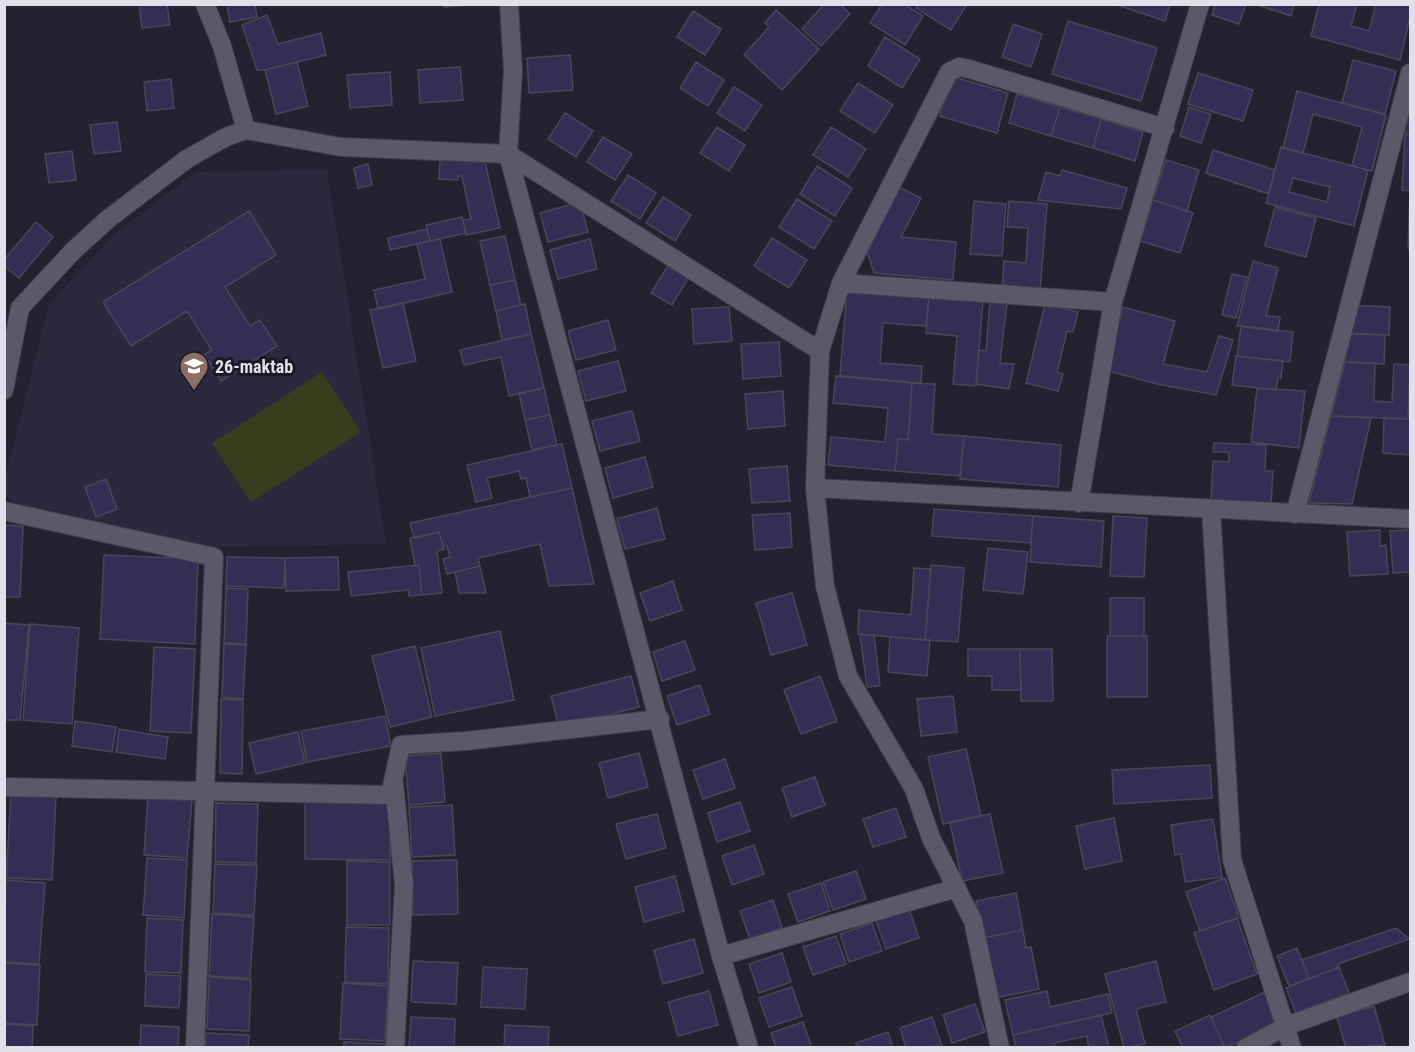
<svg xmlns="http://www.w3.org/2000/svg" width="1415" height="1052" viewBox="0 0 1415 1052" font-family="'Roboto Condensed',sans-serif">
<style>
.built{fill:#2b293e}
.green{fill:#393d1e}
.building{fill:#332f54;stroke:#484758;stroke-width:1.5;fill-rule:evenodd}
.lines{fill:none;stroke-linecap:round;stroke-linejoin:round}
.minor-casing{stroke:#403e4b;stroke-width:20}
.tertiary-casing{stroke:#403e4b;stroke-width:20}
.minor{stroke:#5a596a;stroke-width:18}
.tertiary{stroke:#5a596a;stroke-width:18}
.labels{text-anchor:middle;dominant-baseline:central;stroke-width:6;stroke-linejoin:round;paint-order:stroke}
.poi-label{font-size:18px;font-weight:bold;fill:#e0e0ea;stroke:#1a1927;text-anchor:start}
</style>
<rect width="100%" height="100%" fill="#232231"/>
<path class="built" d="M327 169 386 544 214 547 17 506 5 495V479L49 304 116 233 196 172Z"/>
<path class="green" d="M322 372 361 432 251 502 212 443Z"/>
<path class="building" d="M139 4H167L170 25 142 28Z
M227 4H255L257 17 230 22Z
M444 4H483L444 7Z
M824 4H840L850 14 821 46 802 29Z
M882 4H904L923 16 905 45 870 23Z
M919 4H967L951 30 916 8Z
M1114 4H1170L1165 21Z
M1215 4H1246L1239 24 1212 15Z
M1254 4H1294L1291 16Z
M1319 4H1357L1351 26 1369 31 1376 4H1410V17L1400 60 1311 36Z
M776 10 819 49 782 90 744 55 769 27 765 23Z
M693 11 721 29 705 55 677 37Z
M267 15 278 44 321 33 326 55 265 70H257L242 25Z
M1068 21 1157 48 1141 101 1052 74Z
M1013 24 1042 34 1031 67 1002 57Z
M885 37 920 59 902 88 868 66Z
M570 55 573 90 529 93 527 58Z
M1353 60 1396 71 1385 114 1342 103Z
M297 62 308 106 276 114 265 70Z
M696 62 724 80 708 106 680 88Z
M460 67 463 100 420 103 418 70Z
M390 72 392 105 350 108 347 75Z
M1198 73 1253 90 1243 121 1188 104Z
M951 76 1008 93 997 133 940 116Z
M171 79 174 108 147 111 144 82Z
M858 83 893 105 875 133 840 111Z
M734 87 762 105 745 131 717 113Z
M1297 91 1386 115 1372 171 1352 166 1362 127 1313 114 1303 153 1283 148Z
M1017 94 1060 107 1051 136 1009 123Z
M1410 99V133H1401Z
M1060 107 1101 119 1093 148 1051 136Z
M1189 107 1211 114 1201 143 1180 136Z
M565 113 593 131 576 157 548 139Z
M1101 119 1143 132 1135 161 1093 148Z
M117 122 121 151 94 154 90 125Z
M717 127 745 145 729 171 700 153Z
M831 127 866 149 848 177 813 155Z
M1405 135H1410V191L1402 190Z
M603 137 632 154 615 180 587 162Z
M1281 147 1368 170 1354 226 1266 203ZM1293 178 1330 187 1327 202 1289 192Z
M1213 150 1275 170 1269 194 1206 173Z
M72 151 76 180 49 183 45 154Z
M440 160 485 162 500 228 466 235 463 220 471 219 462 176H458V180L439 179Z
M1166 160 1199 170 1187 211 1153 200Z
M368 164 372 185 358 188 354 168Z
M817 166 852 188 835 216 800 194Z
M1062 170 1127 188 1121 209 1038 200 1046 172 1060 176Z
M628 175 656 193 640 219 611 201Z
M899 187 921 198 901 237 956 242 953 280 874 273 867 251Z
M1410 193V249L1408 248Z
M663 197 691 215 675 241 646 223Z
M797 199 832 221 814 249 779 227Z
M1153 200 1193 213 1180 253 1140 241Z
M974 201 1006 204 1002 256 970 254Z
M1009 201 1047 204 1040 292 1002 288 1004 261 1026 263 1028 228 1007 227Z
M580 202 588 232 548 242 540 213Z
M1275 207 1316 218 1306 257 1265 246Z
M249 211 276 255 225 287 250 326 260 320 277 346 221 381 204 355 212 350 187 311 131 346 103 302Z
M462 217 466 233 430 241 426 225Z
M36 222 53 237 19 278 4 266V260Z
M427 229 430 241 390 250 388 238Z
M505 236 515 280 490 285 480 241Z
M772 238 807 260 789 288 754 266Z
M440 239 452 292 378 309 374 290 425 279 417 244Z
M590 239 597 269 558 279 550 250Z
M1253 261 1278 268 1266 316 1280 317 1278 331 1237 326Z
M669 264 689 277 672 305 651 293Z
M1232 274 1247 277 1236 318 1222 315Z
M515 280 521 305 496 311 490 285Z
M847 289 929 296 926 326 883 323 880 363 922 366 921 383 840 376Z
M929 296 983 300 976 386 953 384 957 336 926 333Z
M990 301 1007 302 1000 363 1014 364 1009 389 976 384 979 350 986 351Z
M403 303 416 361 383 368 370 310Z
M525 304 531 334 502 340 496 311Z
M1045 304 1078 312 1073 332 1067 331 1057 372 1063 374 1058 391 1026 383Z
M1350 305 1390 307 1389 335 1349 334Z
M729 307 732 341 694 344 692 309Z
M1123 307 1175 321 1163 364 1207 372 1219 336 1233 340 1216 395 1157 384 1105 370Z
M608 320 616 350 576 360 568 331Z
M1241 326 1293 332 1290 362 1237 356Z
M1346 333 1385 335 1384 364 1345 362Z
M531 334 544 388 509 396 501 357 464 365 460 350Z
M779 342 781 376 743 379 741 344Z
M1236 356 1283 361 1281 378H1278L1276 390 1232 385Z
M618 361 626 391 586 401 578 371Z
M1345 362 1375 363 1374 401 1392 402 1394 364 1410 365 1408 419 1331 416Z
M836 376 912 383 908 440 898 439 895 471 828 465 831 437 885 442 888 408 833 403Z
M912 383 935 384 932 434 964 436 960 476 895 471 898 439 908 440Z
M544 388 550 415 525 420 519 393Z
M1257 388 1305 391 1299 448 1251 442Z
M783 391 785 426 748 429 745 394Z
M632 411 640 441 600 451 592 421Z
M550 415 557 445 532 450 525 420Z
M1331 416 1371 418 1352 504 1309 503Z
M1384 418 1410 419V455L1383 453Z
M964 436 1061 445 1058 487 960 479Z
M1214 443 1266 445 1265 471H1273L1271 503 1211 501 1213 461 1229 462V452H1213Z
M562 444 572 488 530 497 526 478 521 479 519 471 487 478 492 498 476 502 467 465Z
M645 457 653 487 613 498 605 468Z
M787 466 790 501 752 503 749 469Z
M106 479 117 509 96 517 85 487Z
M572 488 594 584 549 586 540 544 478 558 480 566 447 574 443 559 450 557 447 546H443L439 532 414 538 410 523Z
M657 508 665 539 625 549 617 519Z
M934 509 1033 516 1031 543 932 536Z
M790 513 792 547 755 550 752 515Z
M1033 516 1104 521 1101 567 1030 562Z
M1113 516 1147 518 1144 577 1110 576Z
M4 525 23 526 20 597H4Z
M1380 530V546L1386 545 1388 574 1350 576 1347 532Z
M1410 530V572L1393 573 1390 531Z
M439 532 444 549 437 551 442 593 422 595 419 565 415 566 410 538Z
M988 548 1028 552 1023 594 983 590Z
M104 555 198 559 195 644 100 639Z
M227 557 285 558 284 588 226 586Z
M338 557 339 590 286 591 285 558Z
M419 565 422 595 409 596V590L351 596 348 572Z
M931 565 964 568 958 642 925 640Z
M480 566 486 593H459L455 572Z
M914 568 931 569 925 640 858 634 859 610 911 615Z
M673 581 682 610 650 621 640 593Z
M226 588 248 589 246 644 224 643Z
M792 593 807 645 771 655 756 603Z
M1110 598H1144V636H1110Z
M4 623 29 625 20 720H4Z
M30 624 79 628 72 724 23 720Z
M500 631 514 700 435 716 421 648Z
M860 635H874L880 686 867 687Z
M1107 636H1147V697H1107Z
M890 637 930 640 927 676 888 672Z
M685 641 695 670 662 681 653 652Z
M224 644 246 645 243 699 222 697Z
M415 646 432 717 390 727 372 656Z
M154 647 195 649 191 733 150 731Z
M968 649H1020L1021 690H992V676H968Z
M1020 649H1052L1053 701H1021Z
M631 676 639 707 559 727 551 696Z
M820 676 837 721 801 734 784 690Z
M700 685 710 714 677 725 667 696Z
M953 696 957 732 921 736 917 699Z
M221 699 243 700 242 774 220 773Z
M385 716 391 746 307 762 301 731Z
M75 721 116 727 112 752 72 746Z
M119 729 168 737 165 759 116 752Z
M298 732 305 763 256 774 249 743Z
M966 749 981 816 943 824 928 757Z
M441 753 445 802 409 805 405 756Z
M639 753 648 787 608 798 599 763Z
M725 759 735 788 703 799 693 770Z
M1210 765 1212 798 1114 804 1112 770Z
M815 777 825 805 792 817 782 788Z
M11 794 56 797 52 880 6 878Z
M148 797 192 800 187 858 144 855Z
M305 802 390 803V860L305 859Z
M740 802 750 831 717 842 708 813Z
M216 803 258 804 256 863 215 862Z
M452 805 455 855 412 857 409 807Z
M896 808 906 837 873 847 863 819Z
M657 814 666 848 626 859 616 824Z
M990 814 1003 873 962 881 950 822Z
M1114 818 1122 861 1085 869 1076 826Z
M1213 819 1222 877 1185 882 1181 854 1175 855 1171 825Z
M754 845 764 874 732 885 722 856Z
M147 858 187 860 184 918 143 915Z
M457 860 458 914 413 915 412 861Z
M347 861 390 862V925H347Z
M215 864 257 865 254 915 213 913Z
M856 871 866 899 833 910 823 882Z
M675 876 684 911 644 922 635 887Z
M1225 878 1239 918 1200 931 1186 892Z
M6 880 45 883 39 964 4 962Z
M821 883 830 911 798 922 788 894Z
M1016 893 1023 930 983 938 976 901Z
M773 900 782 928 750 939 740 911Z
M909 909 919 938 886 949 876 920Z
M212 914 254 917 250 978 209 976Z
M147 918 183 920 181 973 145 972Z
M1237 918 1257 974 1214 990 1194 933Z
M872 923 882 951 849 962 840 934Z
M346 927 389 928 388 984 345 982Z
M1396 928 1409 939 1338 964 1339 967 1309 979 1302 960Z
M1023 930 1026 948 1031 947 1039 989 995 998 983 938Z
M836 936 846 964 813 975 803 947Z
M694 939 703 973 663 984 654 950Z
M1297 948 1309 979 1289 986 1277 956Z
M782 953 791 982 759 993 749 964Z
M413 961 458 963 456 1004 411 1002Z
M1156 961 1166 1002 1136 1009 1145 1044 1124 1048 1105 974Z
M4 963 40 965 37 1025 4 1023Z
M483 967 527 969 525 1009 481 1007Z
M1339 967 1349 993 1296 1013 1286 988Z
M146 974 181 976 179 1008 145 1006Z
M209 977 251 980 249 1031 207 1029Z
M343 983 388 986 385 1041 340 1039Z
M792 987 802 1016 769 1027 759 998Z
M709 991 718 1025 678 1036 668 1002Z
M1047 991 1050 1007 1108 994 1112 1013 1013 1035 1005 1000Z
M1265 992 1279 1023 1225 1048 1211 1017Z
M975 1004 985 1032 952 1043 943 1015Z
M1374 1006 1385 1045 1346 1048 1337 1017Z
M1101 1015 1109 1048H1089L1087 1036 1054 1043 1055 1048H1016L1013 1035Z
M1210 1015 1225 1048H1183L1175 1031Z
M411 1017 455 1019 454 1048H409Z
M932 1017 942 1046 906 1048 900 1028Z
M803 1022 812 1048H776L771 1033Z
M4 1024 33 1026 32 1048H4Z
M141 1025 179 1027 178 1048H140Z
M505 1025 549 1027 548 1048H504Z
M888 1032 893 1048H857L856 1043Z
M206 1033 249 1035 248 1048H205Z
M344 1042 385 1044V1048H344Z"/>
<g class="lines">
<g class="minor-casing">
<path id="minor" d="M205 4 222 46 246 130
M841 283 1113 302
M820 351 841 283 949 72 959 67 969 69 1165 128
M4 390 20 308 73 251 108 219 187 159 226 137 246 130 341 147 508 154 820 351 815 488 825 586 848 676 914 789 931 838 973 921 1000 1048
M815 488 1410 519
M1079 503 1113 302 1200 4
M1211 509 1232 860 1292 1048
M4 511 214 557 195 1048
M1295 514 1410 73
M394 783 404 885 395 1048
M4 787 390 795 401 745 466 741 660 719
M721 956 957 888
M1246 1048 1286 1026 1410 982"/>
</g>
<g class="tertiary-casing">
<path id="tertiary" d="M509 4 513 71 508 154 721 956 749 1048"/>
</g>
<use href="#minor" class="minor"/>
<use href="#tertiary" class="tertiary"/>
</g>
<defs>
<g id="school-pin" transform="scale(1.5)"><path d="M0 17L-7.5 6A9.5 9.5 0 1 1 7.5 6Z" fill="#8d6e63" stroke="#1a1927"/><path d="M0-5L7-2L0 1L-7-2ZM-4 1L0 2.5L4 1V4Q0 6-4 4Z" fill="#fff"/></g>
</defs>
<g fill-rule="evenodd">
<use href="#school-pin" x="194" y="366"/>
</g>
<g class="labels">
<g class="poi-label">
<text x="215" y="366">26-maktab</text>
</g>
</g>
<rect width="1415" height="1052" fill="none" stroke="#e0e0ea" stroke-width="12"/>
</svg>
